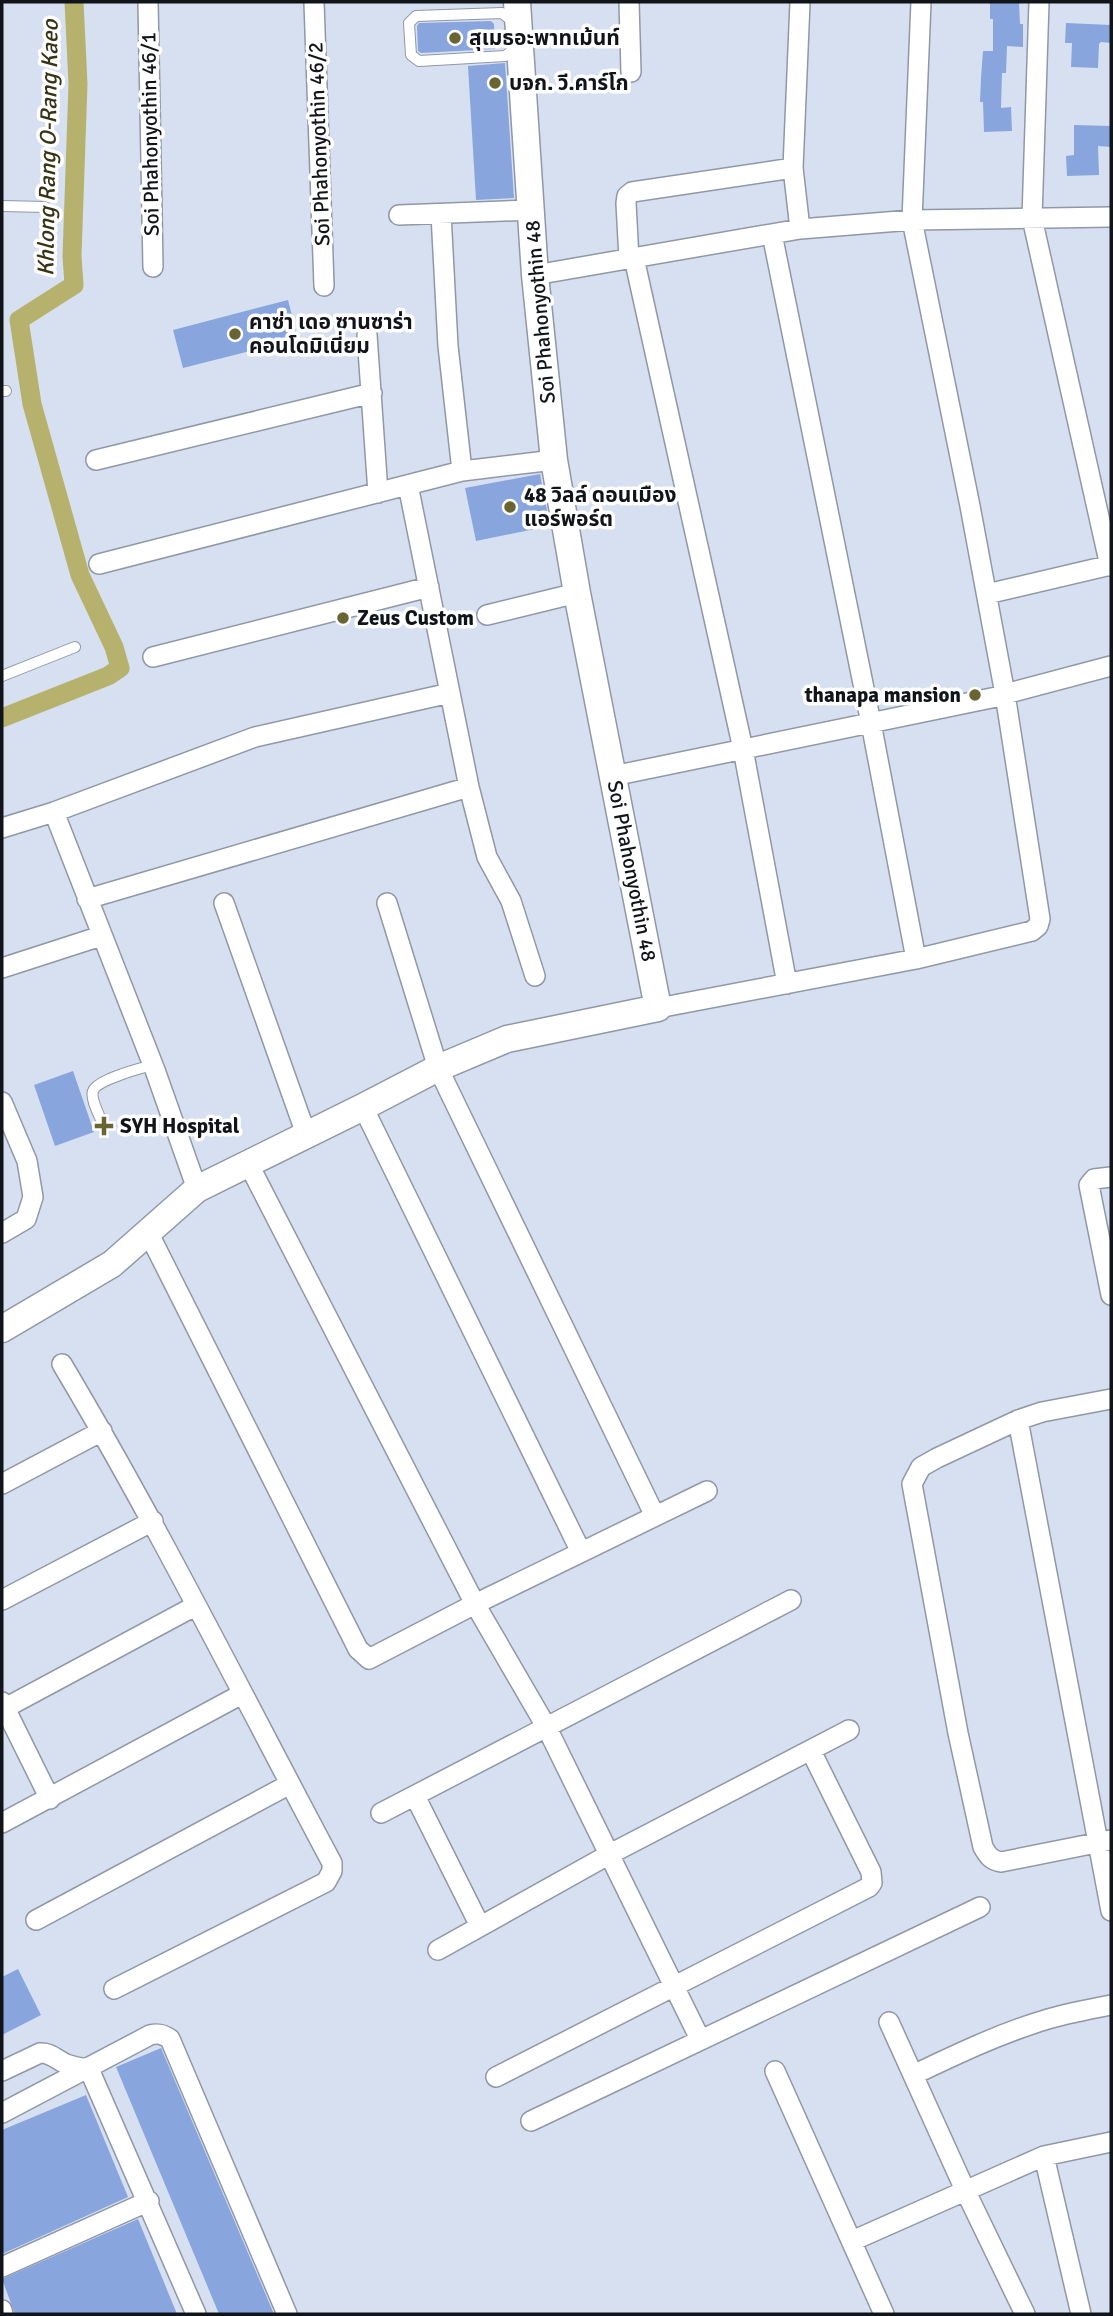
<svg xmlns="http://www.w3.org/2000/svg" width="1113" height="2316" viewBox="0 0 1113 2316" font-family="Signika,'Noto Sans Thai',sans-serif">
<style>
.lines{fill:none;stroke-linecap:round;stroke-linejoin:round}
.canal{stroke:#b6b26e;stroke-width:19}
.building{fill:#89a5de}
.lane-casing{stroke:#9098a7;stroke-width:12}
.street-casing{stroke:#9098a7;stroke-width:22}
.secondary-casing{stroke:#9098a7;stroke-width:29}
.lane{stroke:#fff;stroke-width:10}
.street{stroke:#fff;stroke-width:19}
.secondary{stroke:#fff;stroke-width:26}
.poi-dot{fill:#686532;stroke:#fff;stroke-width:2.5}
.labels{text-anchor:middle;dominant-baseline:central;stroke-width:7;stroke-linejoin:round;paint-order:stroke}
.poi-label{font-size:21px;font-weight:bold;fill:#111419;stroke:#fff;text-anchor:start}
.street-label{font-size:21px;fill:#111419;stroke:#fff}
.water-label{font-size:23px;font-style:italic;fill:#363415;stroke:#fff}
</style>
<rect width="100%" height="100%" fill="#d7e0f0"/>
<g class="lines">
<path class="canal" d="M2 718 108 676 120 668 114 647 80 575 32 404 19 320 74 285 72 256 78 84 74 2"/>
</g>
<path class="building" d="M990 2H1019L1020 24H1023V47L1007 46 1006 73H1002L1001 108 1011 107 1012 131 984 132 983 102H980L981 78 983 51H993V19H990Z
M491 21 494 24 495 49 421 53 418 51 417 26 419 23Z
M1066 23 1111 25V43L1101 42 1099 44 1098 68 1071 67 1072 43H1065Z
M505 63 514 198 476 200 468 66Z
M1074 125 1111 126V147L1098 146 1099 175 1067 176 1066 156 1074 155Z
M288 300 298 339 183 368 173 330Z
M540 474 550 526 476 541 465 488Z
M73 1071 94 1132 55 1146 34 1085Z
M18 1969 41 2015 2 2035V1977Z
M161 2048 274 2314H219L116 2067Z
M86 2095 128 2197 2 2254V2130Z
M138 2219 177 2314H15L2 2279Z"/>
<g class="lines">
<g class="lane-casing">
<path id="lane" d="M514 20H511L502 13 416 16 409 23 411 55 419 61 505 56 516 48
M2 206 45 207
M2 391H6
M2 676 75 647
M104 1127C101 1118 90 1100 93 1091 96 1080 141 1068 153 1065"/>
</g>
<g class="street-casing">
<path id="street" d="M148 2 153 267
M314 2 324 286
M629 2 631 72
M800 2 793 168 800 229
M1039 2 1032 218 1110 566
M441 214 448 346 462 471
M399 215 531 210
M772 234 871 723 916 959
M634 258 743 749 787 984
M629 259 626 203 627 196 632 192 793 168
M535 275 800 229 912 220 1111 217
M367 335 378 493
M96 460 372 393
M408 485 469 787 487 857 511 901 535 976
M99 564 462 471 554 460
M987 594 1111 565
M487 615 577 593
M153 657 429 587
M1005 694 1111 666
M613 776 1006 695
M54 812 155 1070 197 1189
M2 828 54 812 255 737 450 693
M87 899 469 787
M224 903 306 1134
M387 903 438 1068 655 1516
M2 968 101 936
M658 1008 916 959 1032 931 1038 926 1040 919 1005 694 970 506 912 220 921 2
M2 1102 27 1161 33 1197 26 1219 2 1233
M363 1107 581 1552
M248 1163 475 1604 547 1728 700 2039
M1111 1177 1094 1179 1089 1185 1111 1295
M148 1232 358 1649 369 1659 475 1604 707 1491
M62 1364C159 1527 243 1696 332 1863V1871L326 1882 114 1989
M1111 1399 1042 1412 1018 1420 937 1458 921 1467 912 1484 958 1733 983 1847C988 1856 991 1860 1001 1862L1111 1840
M1018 1420 1111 1911
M2 1484 102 1431
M2 1600 153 1521
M2 1702 50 1799
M5 1708 195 1606
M415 1796 480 1926
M381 1813 791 1600
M2 1823 242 1694
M36 1920 290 1784
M438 1950 610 1854 849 1730
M889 2022 966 2192 1025 2314
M89 2069 196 2314
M2 2071 40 2053C50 2052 57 2060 66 2064 74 2067 81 2068 89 2069
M775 2071 884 2314
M913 2075C957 2054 1001 2033 1048 2019 1069 2013 1090 2009 1111 2005
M496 2077 869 1887 872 1883 871 1872 811 1751
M2 2113 150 2035C158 2033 163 2034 170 2039L287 2314
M531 2121 980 1907
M1044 2156 1081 2314
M852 2241 1044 2156 1111 2142
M2 2267 149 2201
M2 2310 3 2314"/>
</g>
<g class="secondary-casing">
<path id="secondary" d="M2 1329 112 1264 197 1189 363 1107 438 1068 507 1039 658 1008 577 593 554 460 535 275 517 2"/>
</g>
<use href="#lane" class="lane"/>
<use href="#street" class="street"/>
<use href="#secondary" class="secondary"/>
</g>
<g class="poi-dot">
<circle cx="455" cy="38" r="7"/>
<circle cx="495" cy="83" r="7"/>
<circle cx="235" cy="334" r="7"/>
<circle cx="510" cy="507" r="7"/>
<circle cx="343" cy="618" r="7"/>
<circle cx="975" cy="695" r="7"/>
<path d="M100.5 1115.5h7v7h7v7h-7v7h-7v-7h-7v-7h7z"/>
</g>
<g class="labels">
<g class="poi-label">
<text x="469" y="38">สุเมธอะพาทเม้นท์</text>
<text x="509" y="83">บจก. วี.คาร์โก</text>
<text x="249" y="322">คาซ่า เดอ ซานซาร่า<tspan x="249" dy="24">คอนโดมิเนี่ยม</tspan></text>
<text x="524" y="495">48 วิลล์ ดอนเมือง<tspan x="524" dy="24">แอร์พอร์ต</tspan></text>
<text x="357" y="618">Zeus Custom</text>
<text x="961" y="695" text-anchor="end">thanapa mansion</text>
<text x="120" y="1126">SYH Hospital</text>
</g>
<g class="street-label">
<text transform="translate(150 134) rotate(-91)">Soi Phahonyothin 46/1</text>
<text transform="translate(319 144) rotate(-92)">Soi Phahonyothin 46/2</text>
<text transform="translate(540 312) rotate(-95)">Soi Phahonyothin 48</text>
<text transform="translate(632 871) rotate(79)">Soi Phahonyothin 48</text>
</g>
<g class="water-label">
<text transform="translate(48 148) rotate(-89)">Khlong Rang O-Rang Kaeo</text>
</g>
</g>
<rect width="1113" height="2316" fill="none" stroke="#111419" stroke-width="7"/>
</svg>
